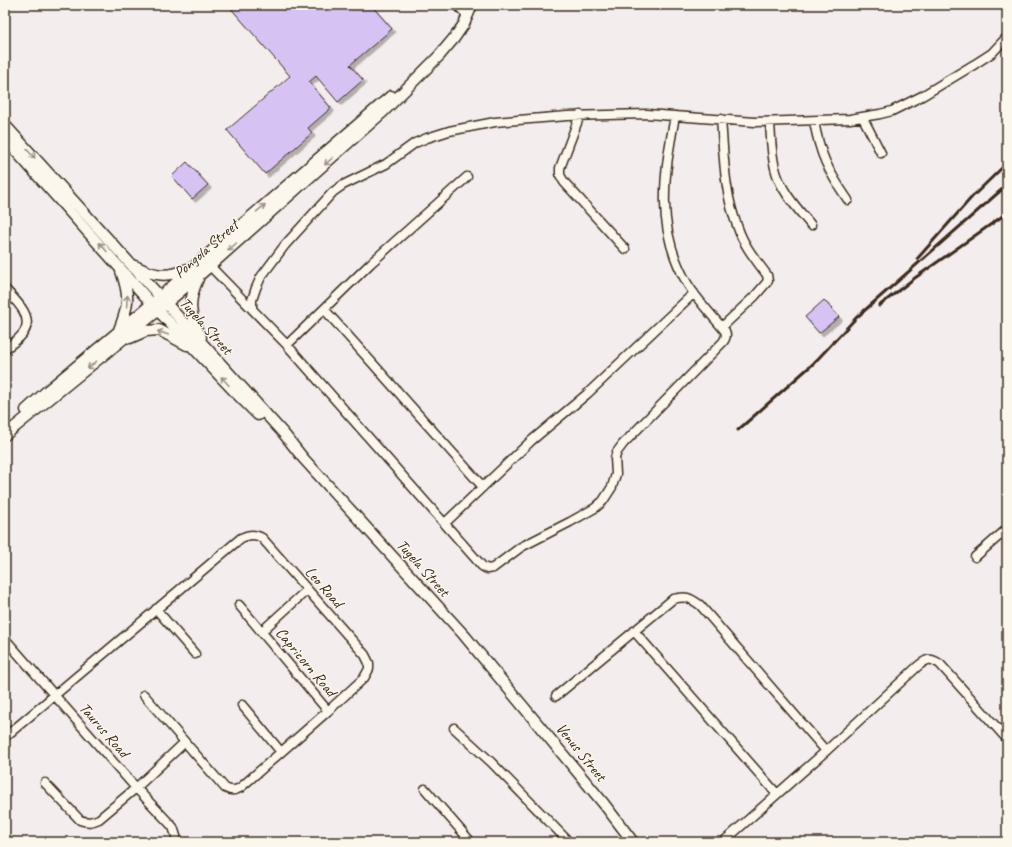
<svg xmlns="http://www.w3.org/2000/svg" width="1012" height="847" viewBox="0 0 1012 847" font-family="Caveat,sans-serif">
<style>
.building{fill:#d7c3f3;stroke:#3b2a1e;filter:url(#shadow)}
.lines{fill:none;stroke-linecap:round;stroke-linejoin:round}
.minor-casing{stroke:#3b2a1e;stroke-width:11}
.tertiary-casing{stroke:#3b2a1e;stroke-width:13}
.minor{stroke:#fbf7ec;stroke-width:8}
.tertiary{stroke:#fbf7ec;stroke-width:10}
.rail{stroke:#3b2a1e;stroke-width:3}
.oneway{stroke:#9b9085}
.labels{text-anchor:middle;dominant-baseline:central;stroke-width:3;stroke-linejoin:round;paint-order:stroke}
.street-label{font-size:16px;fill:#3b2a1e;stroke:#fbf7ec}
</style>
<defs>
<filter id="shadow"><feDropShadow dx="3.5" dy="3.5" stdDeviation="0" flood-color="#0004"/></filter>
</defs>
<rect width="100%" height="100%" fill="#f4eded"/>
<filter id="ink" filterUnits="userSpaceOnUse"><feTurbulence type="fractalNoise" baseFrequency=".025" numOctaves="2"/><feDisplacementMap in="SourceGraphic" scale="8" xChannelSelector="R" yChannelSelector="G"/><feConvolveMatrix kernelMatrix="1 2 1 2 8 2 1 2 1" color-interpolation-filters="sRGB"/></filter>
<g filter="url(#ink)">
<path class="building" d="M228 5H371L392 29 350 65 363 80 338 102 316 76 309 82 331 108 308 128 312 133 265 174 227 130 290 76Z
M187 162 208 185 192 199 172 176Z
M824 300 839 317 819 333 805 317Z"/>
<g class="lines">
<g class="minor-casing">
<path id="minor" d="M457 5 468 16
M580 115 560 168V175L564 182 625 249
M863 118 881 153
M721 119C724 156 724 194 738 228 744 246 756 260 767 275L768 281 755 296 722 327
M814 121C820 155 828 171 848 200
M770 122C771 137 771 153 775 168 780 190 797 208 811 225
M210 266 287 345 482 566 487 569 493 568 521 547 570 522 595 508 603 501 612 487 616 474 615 458 617 452 623 444 723 342C726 338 727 335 725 331 712 315 697 300 687 283 655 228 664 175 675 116
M5 289C15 300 34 316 24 332 20 339 11 344 5 349
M252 309V300L256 288 261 277 285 245 333 192 343 185 386 164 415 143 427 138 449 131 495 122 567 116 647 114 755 122 850 119 880 114 892 111 922 96 975 64 992 53 1007 37
M324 309 483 487
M287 345 371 263 467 177
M445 523 531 441 587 394 694 293
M975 557 1007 529
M239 605 328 711
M156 609 195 654
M262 631 307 590
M634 631 777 794
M5 639 136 788 173 827 176 836V842
M556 696 673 599C686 596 689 597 700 605L826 751
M242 705 281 752
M454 728 491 762 569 842
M5 737 241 538C250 534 255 534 262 538L365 655 369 663V669L364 678 328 711 240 788C234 791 231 791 225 788L144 695
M45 783 80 820C88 823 92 822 99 819L136 788 185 742
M425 789 471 842
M723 842 826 751 918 666C927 659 930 657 940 664L1007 739"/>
</g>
<g class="tertiary-casing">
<path id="tertiary" d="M5 125 284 434 303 458 464 635 604 804 633 842
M5 139 152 304 237 394 258 415
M135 266C154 276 167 278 188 269
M198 279C188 300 189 317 201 337
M119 330C129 305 130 296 121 271
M130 338 146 331 159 330 187 345
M26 410 48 390 160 297 239 227 391 96
M5 435 155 313 210 266 383 112 439 56 455 37 464 24 472 5"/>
</g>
<use href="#minor" class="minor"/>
<use href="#tertiary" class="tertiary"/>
<path class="rail" d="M917 259 972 197 1007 163
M879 306 912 280 1007 213
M738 430 814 363 856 318 1007 185"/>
</g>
<defs><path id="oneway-shaft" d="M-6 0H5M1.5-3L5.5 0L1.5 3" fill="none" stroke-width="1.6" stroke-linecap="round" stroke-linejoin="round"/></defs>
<g class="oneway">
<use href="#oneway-shaft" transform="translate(31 154) rotate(48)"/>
<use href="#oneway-shaft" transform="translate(329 161) rotate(138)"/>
<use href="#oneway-shaft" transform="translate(261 208) rotate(-40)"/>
<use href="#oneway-shaft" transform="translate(103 247) rotate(-132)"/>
<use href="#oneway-shaft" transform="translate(232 247) rotate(138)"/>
<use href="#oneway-shaft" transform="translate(127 301) rotate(-86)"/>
<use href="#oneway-shaft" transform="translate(163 333) rotate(-161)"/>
<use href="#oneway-shaft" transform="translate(92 365) rotate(140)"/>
<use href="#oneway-shaft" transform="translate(225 381) rotate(-132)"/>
</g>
</g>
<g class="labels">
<g class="street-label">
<text transform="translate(206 249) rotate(-41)">Pongola Street</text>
<text transform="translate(206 326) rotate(48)">Tugela Street</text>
<text transform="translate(423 568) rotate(48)">Tugela Street</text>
<text transform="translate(324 587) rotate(49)">Leo Road</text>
<text transform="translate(306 662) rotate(50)">Capricorn Road</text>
<text transform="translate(104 730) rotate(49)">Taurus Road</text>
<text transform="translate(581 752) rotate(51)">Venus Street</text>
</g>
</g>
<rect width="1012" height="847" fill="none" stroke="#fbf7ec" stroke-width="20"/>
<rect x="10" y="10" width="992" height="827" fill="none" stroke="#3b2a1e" stroke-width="1.5" filter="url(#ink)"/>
</svg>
